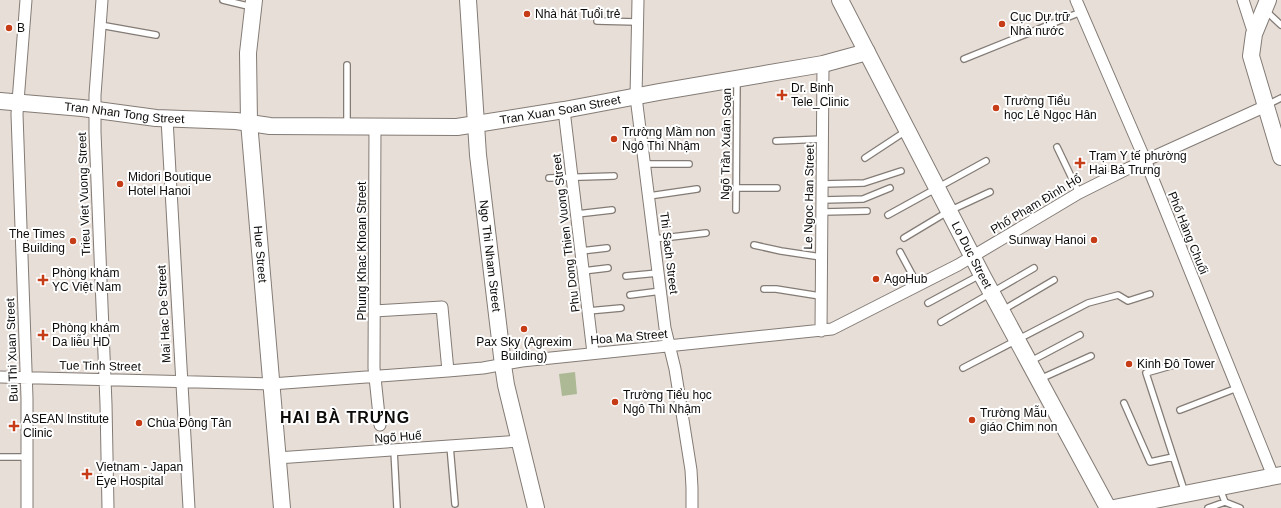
<svg xmlns="http://www.w3.org/2000/svg" width="1281" height="508" viewBox="0 0 1281 508" font-family="Arial,sans-serif">
<style>
.pitch{fill:#acb994}
.lines{fill:none;stroke-linecap:round;stroke-linejoin:round}
.lane-casing{stroke:#837b75;stroke-width:8}
.street-casing{stroke:#837b75;stroke-width:13}
.secondary-casing{stroke:#837b75;stroke-width:18}
.lane{stroke:#fff;stroke-width:5.5}
.street{stroke:#fff;stroke-width:11}
.secondary{stroke:#fff;stroke-width:16}
.poi-dot{fill:#c53c16;stroke:#fff;stroke-width:1.5}
.labels{text-anchor:middle;dominant-baseline:central;stroke-width:4;stroke-linejoin:round;paint-order:stroke}
.poi-label{font-size:12px;fill:#0d0b09;stroke:#fff;text-anchor:start}
.street-label{font-size:12px;fill:#0d0b09;stroke:#fff}
.district-label{font-size:16px;font-weight:bold;letter-spacing:1px;fill:#0d0b09;stroke:#fff}
</style>
<rect width="100%" height="100%" fill="#e7ded7"/>
<path class="pitch" d="M575 372 577 394 562 396 559 374Z"/>
<g class="lines">
<g class="lane-casing">
<path id="lane" d="M223 0 252 7
M1266 11 1281 25
M597 21 637 22
M100 25 156 35
M964 59 1081 12
M1267 105 1281 98
M347 126V65
M776 141 823 139
M1057 147 1079 193
M865 158 906 131
M645 164H689
M549 178 614 176
M823 184 864 183 901 171
M736 188H777
M649 196 697 189
M823 200 863 199 890 188
M736 210 737 79
M823 212 867 211
M577 214 612 210
M888 215 986 161
M904 238 949 211 990 192
M654 239 706 233
M754 245 781 251 821 257
M581 251 607 248
M900 252 914 278
M583 271 608 268
M626 276 658 273
M764 289H776L820 296
M630 295 661 291
M928 303 980 275
M1003 310 1054 280
M588 311 621 308
M941 322 1034 268
M1031 361 1080 335
M1174 365 1146 373 1185 493
M963 368 1088 303 1118 295 1128 301 1150 294
M1040 379 1091 356
M1124 403 1150 462 1173 457
M1180 410 1237 388
M450 446 455 504
M394 450 397 508
M0 457H27
M1220 489 1225 502 1240 508
M1208 508 1225 502"/>
</g>
<g class="street-casing">
<path id="street" d="M26 0 17 114 27 398V508
M102 0 95 95V132L106 404 108 508
M638 0 636 97 665 328 675 369 691 470 692 488V508
M1076 0 1146 162 1273 476
M1243 0 1254 34
M564 110 593 353
M167 119 189 508
M375 126 374 368 380 425
M374 311 442 307 448 371
M821 331 823 64
M0 377 271 384 448 371 483 368 522 361 832 329 958 265 1079 193 1129 168 1266 106
M277 458 520 441"/>
</g>
<g class="secondary-casing">
<g id="secondary">
<path id="s1" d="M254 0 248 53 249 122 282 508"/>
<path id="s2" d="M468 0 478 155 503 365 506 385 536 508"/>
<path id="s3" d="M840 0 983 277 1108 508"/>
<path d="M1268 0 1254 34 1251 56 1281 157"/>
<path id="s4" d="M0 101 82 108 156 118 236 121 270 126 457 127 564 110 659 92 823 64 867 52"/>
<path d="M1114 508 1281 475"/>
</g>
</g>
<use href="#lane" class="lane"/>
<use href="#street" class="street"/>
<use href="#secondary" class="secondary"/>
</g>
<g class="poi-dot">
<circle cx="527" cy="14" r="4"/>
<circle cx="1002" cy="24" r="4"/>
<circle cx="9" cy="28" r="4"/>
<path d="M780 89h4v4h4v4h-4v4h-4v-4h-4v-4h4z"/>
<circle cx="996" cy="108" r="4"/>
<circle cx="614" cy="139" r="4"/>
<path d="M1078 157h4v4h4v4h-4v4h-4v-4h-4v-4h4z"/>
<circle cx="120" cy="184" r="4"/>
<circle cx="1094" cy="240" r="4"/>
<circle cx="73" cy="241" r="4"/>
<circle cx="876" cy="279" r="4"/>
<path d="M41 274h4v4h4v4h-4v4h-4v-4h-4v-4h4z"/>
<circle cx="524" cy="329" r="4"/>
<path d="M41 329h4v4h4v4h-4v4h-4v-4h-4v-4h4z"/>
<circle cx="1129" cy="364" r="4"/>
<circle cx="615" cy="402" r="4"/>
<circle cx="972" cy="420" r="4"/>
<circle cx="139" cy="423" r="4"/>
<path d="M12 420h4v4h4v4h-4v4h-4v-4h-4v-4h4z"/>
<path d="M85 468h4v4h4v4h-4v4h-4v-4h-4v-4h4z"/>
</g>
<g class="labels">
<g class="poi-label">
<text x="535" y="14">Nhà hát Tuổi trẻ</text>
<text x="1010" y="17">Cục Dự trữ<tspan x="1010" dy="14">Nhà nước</tspan></text>
<text x="17" y="28">B</text>
<text x="791" y="88">Dr. Binh<tspan x="791" dy="14">Tele_Clinic</tspan></text>
<text x="1004" y="101">Trường Tiểu<tspan x="1004" dy="14">học Lê Ngọc Hân</tspan></text>
<text x="622" y="132">Trường Mầm non<tspan x="622" dy="14">Ngô Thì Nhậm</tspan></text>
<text x="1089" y="156">Trạm Y tế phường<tspan x="1089" dy="14">Hai Bà Trưng</tspan></text>
<text x="128" y="177">Midori Boutique<tspan x="128" dy="14">Hotel Hanoi</tspan></text>
<text x="65" y="234" text-anchor="end">The Times<tspan x="65" dy="14">Building</tspan></text>
<text x="1086" y="240" text-anchor="end">Sunway Hanoi</text>
<text x="52" y="273">Phòng khám<tspan x="52" dy="14">YC Việt Nam</tspan></text>
<text x="884" y="279">AgoHub</text>
<text x="52" y="328">Phòng khám<tspan x="52" dy="14">Da liễu HD</tspan></text>
<text x="524" y="342" text-anchor="middle">Pax Sky (Agrexim<tspan x="524" dy="14">Building)</tspan></text>
<text x="1137" y="364">Kinh Đô Tower</text>
<text x="623" y="395">Trường Tiểu học<tspan x="623" dy="14">Ngô Thì Nhậm</tspan></text>
<text x="980" y="413">Trường Mẫu<tspan x="980" dy="14">giáo Chim non</tspan></text>
<text x="23" y="419">ASEAN Institute<tspan x="23" dy="14">Clinic</tspan></text>
<text x="147" y="423">Chùa Đông Tân</text>
<text x="96" y="467">Vietnam - Japan<tspan x="96" dy="14">Eye Hospital</tspan></text>
</g>
<g class="street-label">
<text stroke="none"><textPath href="#s4" startOffset="563">Tran Xuan Soan Street</textPath></text>
<text stroke="none"><textPath href="#s4" startOffset="125">Tran Nhan Tong Street</textPath></text>
<text transform="translate(726 144) rotate(-89)">Ngõ Trần Xuân Soạn</text>
<text transform="translate(84 194) rotate(-92)">Trieu Viet Vuong Street</text>
<text transform="translate(809 197) rotate(-89)">Le Ngoc Han Street</text>
<text transform="translate(1036 204) rotate(-31)">Phố Phạm Đình Hổ</text>
<text transform="translate(566 233) rotate(-97)">Phu Dong Thien Vuong Street</text>
<text transform="translate(1188 233) rotate(68)">Phố Hàng Chuối</text>
<text transform="translate(362 251) rotate(-90)">Phung Khac Khoan Street</text>
<text transform="translate(669 253) rotate(83)">Thi Sach Street</text>
<text stroke="none"><textPath href="#s1" startOffset="255">Hue Street</textPath></text>
<text stroke="none"><textPath href="#s3" startOffset="287">Lo Duc Street</textPath></text>
<text stroke="none"><textPath href="#s2" startOffset="257">Ngo Thi Nham Street</textPath></text>
<text transform="translate(164 314) rotate(-93)">Mai Hac De Street</text>
<text transform="translate(629 337) rotate(-5)">Hoa Ma Street</text>
<text transform="translate(12 350) rotate(-92)">Bui Thi Xuan Street</text>
<text transform="translate(100 366) rotate(1)">Tue Tinh Street</text>
<text transform="translate(398 437) rotate(-4)">Ngõ Huế</text>
</g>
<g class="district-label">
<text x="345" y="417">HAI BÀ TRƯNG</text>
</g>
</g>
</svg>
